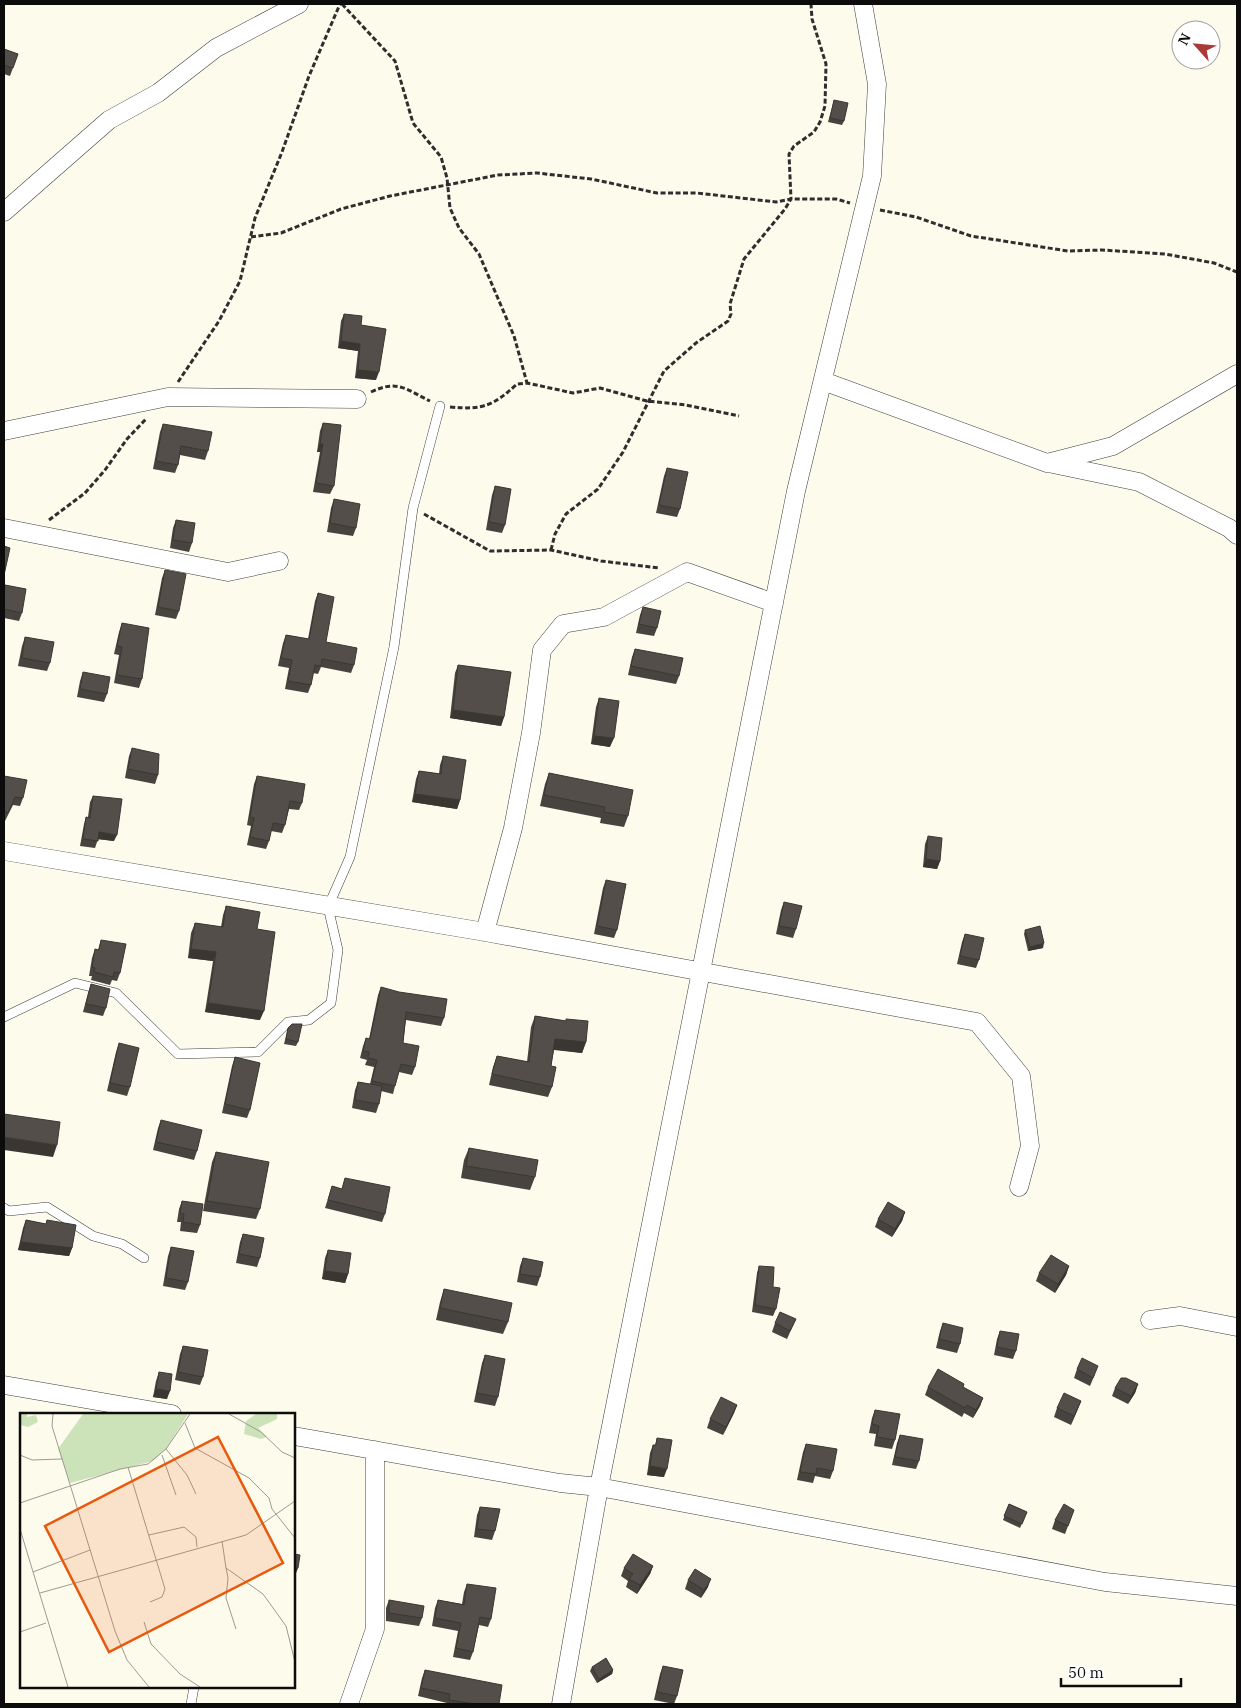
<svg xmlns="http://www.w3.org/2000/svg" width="1241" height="1708" viewBox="0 0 1241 1708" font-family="'IBM Plex Serif',serif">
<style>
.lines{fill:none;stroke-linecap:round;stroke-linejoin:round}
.service-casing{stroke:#3f3f3f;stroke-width:10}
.minor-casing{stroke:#3f3f3f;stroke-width:19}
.path{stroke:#2e2e2e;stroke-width:3;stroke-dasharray:5 2.5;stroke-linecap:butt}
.service{stroke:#fff;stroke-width:9}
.minor{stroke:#fff;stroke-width:18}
.wall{fill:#47433f}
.shaded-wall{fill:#3a3733}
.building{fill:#534e49;stroke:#3a3733}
.inset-road{fill:none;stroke:#9d9b92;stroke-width:1}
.view{fill:#e8590c;fill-opacity:0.15;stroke:#e8590c;stroke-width:2.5}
.inset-edge{fill:none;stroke:#0c0c0c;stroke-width:2.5}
</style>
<rect width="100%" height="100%" fill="#fdfbec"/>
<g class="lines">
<g class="service-casing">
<path id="service" d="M4 1017 75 983 116 993 178 1054 258 1052 288 1022 309 1020 331 1003 338 950 328 907 350 857 394 647 413 508 440 406
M4 1208 9 1211 47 1207 93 1236 122 1244 144 1258
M191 1704 194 1687"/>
</g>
<g class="minor-casing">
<path id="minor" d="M4 212 109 120 158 93 216 48 299 4
M823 381 1047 463 1113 446 1237 374
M4 431 168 397 357 399
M1053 464 1139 482 1229 528 1237 535
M4 528 228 572 279 561
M4 851 485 932 977 1022 1021 1076 1030 1146 1019 1187
M485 932 513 828 531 733 542 650 563 624 604 617 687 572 774 603
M1150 1320 1180 1316 1237 1327
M4 1385 172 1414
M294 1436 560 1483 599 1487 1105 1582 1237 1596
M349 1704 375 1629V1450
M561 1704 599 1487 796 491 872 176 877 84 863 4"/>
</g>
<path class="path" d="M342 4 395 61 413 123 441 157 447 178 450 208 459 228 479 254 514 336 527 383
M880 210 916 217 971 236 1068 251 1102 250 1165 254 1214 263 1237 272
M251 237 281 233 341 209 390 196 498 175 537 173 591 179 657 193H697L776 202 791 199H836L850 203
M178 382 219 321 240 281 255 218 282 152 309 76 340 4
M371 392C398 379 407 390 430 401
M450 407C483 410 493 406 517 384L527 383 573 393 600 388 647 401 686 405 739 416
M424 514 490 551 551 550 601 561 659 568
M49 520 85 493 105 470 127 439 146 419
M551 550 555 534 566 514 598 489 623 452 664 371 696 343 728 321 731 314 730 304 744 259 785 209 791 199 789 154 794 146 814 132 820 122 825 106 826 64 812 19 811 4"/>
<use href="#service" class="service"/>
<use href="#minor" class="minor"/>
</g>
<path class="wall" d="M4 49 18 54 10 76 4 74Z
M834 100 844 121 842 125 828 122Z
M344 314 361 325 376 380 355 378 358 351 338 348 341 321Z
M323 423 334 486 330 494 313 492 320 452H317L320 431Z
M163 424 208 451 205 460 180 455 178 465 175 473 153 469 160 432Z
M667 468 680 509 677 517 656 513 664 476Z
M495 486 505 525 502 533 486 530 492 495Z
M334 499 356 528 353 536 327 532 331 508Z
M176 520 192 543 189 552 170 548 173 528Z
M165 570 179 611 176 619 155 615 162 578Z
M5 585 22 613 19 621 4 618V590Z
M318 593 326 642 354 665 351 673 321 667 318 674 313 673 311 685 308 693 285 689 289 668 278 666 283 643 286 635 308 639 315 601Z
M643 607 657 628 654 636 636 633 640 615Z
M122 623 142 679 139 688 114 683 119 655 114 654 119 632Z
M25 637 50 663 47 671 18 666 22 646Z
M635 649 679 676 676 684 628 675 632 657Z
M458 665 504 717 501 726 450 718 455 673Z
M83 672 107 694 104 702 77 697 80 681Z
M599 698 610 747 591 744 596 707Z
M132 748 158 775 155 784 125 778 129 756Z
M443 756 460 800 457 809 412 802 416 779 419 771 439 774 440 765Z
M549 773 628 816 624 827 600 823 601 818 540 806 545 784Z
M4 776 23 798 20 806 13 805 5 821 4 820Z
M257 776 302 803 299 810 289 809 285 825 282 833 271 831 269 841 266 849 247 845 251 826 247 825 254 784Z
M93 796 114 841 98 839 95 848 80 846 84 824 86 817H88L90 802Z
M928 836 940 861 937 869 923 867 925 844Z
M606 880 617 930 614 938 594 934 603 888Z
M784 902 796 929 793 938 776 934 781 910Z
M226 906 257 929 260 1020 205 1012 213 961 188 958 191 933 195 923 221 927 223 915Z
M1025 930 1043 948 1028 951 1024 934Z
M965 934 979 960 976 968 957 964 962 942Z
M101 940 120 973 117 981 112 980 110 985 91 980 92 976H89L92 958 95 949 98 950Z
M91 984 106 1008 103 1016 83 1012 88 993Z
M381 987 444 1018 441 1026 406 1020 403 1043 415 1067 412 1075 399 1072 395 1086 393 1094 381 1091 379 1104 376 1113 352 1108 355 1090 358 1082 370 1084 374 1067 365 1065 367 1060 360 1058 363 1046 366 1038 369 1039 378 995Z
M535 1016 566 1021V1019L586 1042 582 1053 554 1050 551 1066 552 1087 548 1097 489 1085 493 1067 497 1056 527 1062 531 1027Z
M288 1028 298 1042 296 1046 284 1044Z
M119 1043 130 1087 127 1096 107 1091 116 1052Z
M235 1057 250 1110 247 1118 222 1113 232 1066Z
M161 1120 197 1151 194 1160 153 1150 158 1128Z
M469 1148 535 1177 530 1190 461 1178 464 1160Z
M216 1152 260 1209 256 1219 203 1211 212 1162Z
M345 1178 385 1214 382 1222 325 1208 332 1186 342 1189Z
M182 1201 200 1225 197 1233 180 1231 181 1222H177L179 1209Z
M905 1212 902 1221 892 1237 875 1227 878 1219Z
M26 1220 46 1224 47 1220 72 1248 69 1256 18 1250 23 1228Z
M243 1234 260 1258 257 1267 236 1263 240 1242Z
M171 1247 188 1282 185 1290 163 1286 168 1256Z
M328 1250 348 1274 345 1283 322 1279 325 1258Z
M523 1258 540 1277 537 1286 517 1282 520 1266Z
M759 1266 773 1287 776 1309 773 1316 752 1312 757 1273Z
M1069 1266 1066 1275 1055 1293 1036 1281 1039 1273Z
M444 1289 508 1322 503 1334 436 1320 440 1302Z
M796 1319 787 1339 772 1332 775 1323Z
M943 1323 960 1344 957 1353 936 1348 940 1331Z
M1000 1331 1016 1351 1013 1359 994 1355 997 1339Z
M183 1346 203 1377 200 1385 175 1380 180 1354Z
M485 1355 498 1397 495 1406 474 1402 482 1363Z
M1077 1369 1095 1374 1090 1386 1074 1378Z
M159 1372 167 1399 153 1397 156 1381Z
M1138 1384 1135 1393 1128 1404 1112 1396 1115 1388Z
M928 1387H963L983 1398 980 1406 973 1418 964 1413 962 1417 925 1395Z
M1081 1401 1071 1425 1054 1417 1057 1408Z
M737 1405 734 1413 723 1435 707 1428 710 1419Z
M875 1410 895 1440 892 1449 874 1446 876 1434 869 1433 872 1418Z
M900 1435 919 1461 916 1469 892 1465 897 1443Z
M657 1438 664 1477 647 1475 650 1453 653 1445H655Z
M806 1444 833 1471 830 1479 815 1476 813 1483 797 1480 803 1452Z
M1009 1504 1027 1512 1020 1528 1003 1520Z
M480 1507 495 1531 492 1540 474 1537 477 1515Z
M1074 1510 1065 1534 1052 1529 1055 1520Z
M653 1566 650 1574 637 1594 626 1587 628 1581 621 1576 624 1568Z
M688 1580 708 1587 701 1598 685 1589Z
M467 1584 491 1619 488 1627 479 1625 473 1652 470 1660 453 1657 458 1631 432 1626 435 1608 438 1600 462 1604 464 1592Z
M389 1600 422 1618 419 1626 386 1621V1608Z
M663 1666 677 1696 674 1704 654 1700 660 1674Z
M592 1667 613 1670 612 1674 597 1683 590 1671Z
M425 1670 499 1704H447V1703L418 1696 422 1678Z"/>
<path class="shaded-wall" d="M341 341 360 344 358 351 338 348Z
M358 370 379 372 376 380 355 378Z
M320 444H323L320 452H317Z
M453 710 504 717 501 726 450 718Z
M594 736 614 738 610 747 591 744Z
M415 794 460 800 457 809 412 802Z
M99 832 117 835 114 841 97 839Z
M926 859 940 861 937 869 923 867Z
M1044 943 1043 948 1028 951 1030 947Z
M191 949 216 952 213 961 188 958Z
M208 1003 264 1011 260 1020 205 1012Z
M555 1039 586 1042 582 1053 551 1049Z
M4 1137 57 1145 53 1157 4 1150Z
M905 1212 902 1221 892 1237 895 1229Z
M21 1242 72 1248 69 1256 18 1250Z
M1069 1266 1066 1275 1055 1293 1058 1284Z
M325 1271 348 1274 345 1283 322 1279Z
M1138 1384 1135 1393 1128 1404 1131 1396Z
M156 1389 170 1391 167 1399 153 1397Z
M983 1398 980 1406 973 1418 976 1410Z
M1081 1401 1078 1409 1071 1425 1074 1416Z
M737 1405 734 1413 723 1435 726 1427Z
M650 1466 667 1469 664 1477 647 1475Z
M653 1566 650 1574 637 1594 640 1585Z
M294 1568H298L295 1576H294Z
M711 1579 708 1587 701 1598 704 1590Z
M613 1670 612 1674 597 1683 599 1679Z"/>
<path class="building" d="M4 49 18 54 13 68 4 65Z
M834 100 848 103 844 121 830 118Z
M344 314 362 316 361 325 386 329 379 372 358 370 360 344 341 341Z
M323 423 341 425 334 486 316 483 323 444H320Z
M163 424 212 432 208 451 181 446 178 465 156 461Z
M667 468 688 472 680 509 659 505Z
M495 486 511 489 505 525 489 522Z
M334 499 360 504 356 528 330 523Z
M176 520 195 523 192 543 173 540Z
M4 546 10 548 4 575Z
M165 570 186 574 179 611 158 607Z
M5 585 26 589 22 613 4 609V594Z
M318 593 334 597 326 642 357 648 354 665 322 659 321 666 315 665 311 685 288 681 292 660 281 658 286 635 309 639Z
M643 607 661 611 657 628 639 624Z
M122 623 149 628 142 679 117 675 122 647 117 646Z
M25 637 54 642 50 663 22 658Z
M635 649 683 658 679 676 631 666Z
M458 665 511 672 504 717 453 710Z
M83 672 110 677 107 694 80 689Z
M599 698 619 701 614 738 594 736Z
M132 748 159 754 158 775 128 769Z
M443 756 466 760 460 800 415 794 419 771 441 774Z
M549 773 633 790 628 816 604 812 605 807 544 795Z
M4 776 27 780 23 798 15 797 8 813 4 811Z
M257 776 305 784 302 803 290 801 285 825 273 823 269 841 250 837 254 818 250 817Z
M93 796 122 799 117 835 99 832 98 841 83 839 86 817 90 818Z
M928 836 942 838 940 861 926 859Z
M606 880 626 884 617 930 597 926Z
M784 902 802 906 796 929 779 926Z
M226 906 260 912 257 929 275 932 264 1011 208 1003 216 952 191 949 195 923 223 927Z
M1040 926 1044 943 1030 947 1025 930Z
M965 934 984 938 979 960 960 956Z
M101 940 126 944 120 973 114 972 113 977 94 972 95 968 92 967 95 949 99 950Z
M91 984 110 989 106 1008 86 1004Z
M381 987 399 992 447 999 444 1018 406 1012 403 1043 419 1046 415 1067 401 1064 395 1086 372 1081 377 1060 368 1058 369 1052 363 1051 366 1038 370 1039Z
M535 1016 566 1021V1019L588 1021 586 1042 555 1039 551 1066 556 1067 552 1087 492 1074 497 1056 529 1062Z
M292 1024H302L298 1042 286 1039 288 1028Z
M119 1043 139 1048 130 1087 110 1083Z
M235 1057 260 1063 250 1110 225 1104Z
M358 1082 382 1086 379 1104 355 1100Z
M4 1114 60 1122 57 1145 4 1137Z
M161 1120 202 1130 197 1151 156 1142Z
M469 1148 538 1160 535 1177 466 1166Z
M216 1152 269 1162 260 1209 207 1201Z
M345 1178 390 1187 385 1214 328 1200 332 1186 342 1189Z
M182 1201 203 1204 200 1225 183 1222 184 1214 180 1213Z
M888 1202 905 1212 895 1229 878 1219Z
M26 1220 46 1224 47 1220 76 1225 72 1248 21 1242Z
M243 1234 264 1238 260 1258 239 1254Z
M171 1247 194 1251 188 1282 166 1278Z
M328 1250 351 1253 348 1274 325 1271Z
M1051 1255 1069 1266 1058 1284 1039 1273Z
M523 1258 543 1262 540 1277 520 1274Z
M759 1266 774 1267 773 1287 780 1288 776 1309 755 1305Z
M444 1289 512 1303 508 1322 440 1308Z
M780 1312 796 1319 790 1331 775 1323Z
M943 1323 963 1328 960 1344 939 1339Z
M1000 1331 1019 1334 1016 1351 997 1347Z
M183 1346 208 1350 203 1377 178 1372Z
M485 1355 505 1359 498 1397 477 1393Z
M1082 1358 1098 1366 1093 1378 1077 1369Z
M938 1369 964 1384 963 1387 983 1398 976 1410 967 1405 965 1408 928 1387Z
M159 1372 172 1374 170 1391 156 1389Z
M1121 1378H1126L1138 1384 1131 1396 1115 1388Z
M1064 1393 1081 1401 1074 1416 1057 1408Z
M721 1397 737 1405 726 1427 710 1419Z
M875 1410 900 1414 895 1440 877 1437 879 1426 872 1424Z
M900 1435 923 1439 919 1461 895 1457Z
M657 1438 672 1440 667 1469 650 1466 653 1445H656Z
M806 1444 837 1449 833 1471 817 1468 816 1474 800 1472Z
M1009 1504 1027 1512 1022 1524 1004 1516Z
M1064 1504 1074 1510 1068 1526 1055 1520Z
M480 1507 500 1509 495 1531 477 1529Z
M294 1554 300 1555 298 1568H294Z
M633 1554 653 1566 640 1585 629 1579 633 1574 624 1568Z
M695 1569 711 1579 704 1590 688 1580Z
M467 1584 496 1588 491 1619 480 1617 473 1652 456 1648 461 1623 435 1618 438 1600 464 1605Z
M389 1600 424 1606 422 1618 389 1613Z
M606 1658 613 1670 599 1679 592 1667Z
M663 1666 683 1670 677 1696 657 1692Z
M425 1670 502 1685 499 1704H476L449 1700 450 1694 421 1688Z"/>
<g transform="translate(20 1413)">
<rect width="275" height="275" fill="#fdfbec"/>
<path d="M0 1H7V4L16 2 18 9 8 14 0 12ZM63 1H168L146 36 133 48 50 70 38 36ZM236 1H257V6L238 15 247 24 241 26 224 21 226 8Z" fill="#cce3ba"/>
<path class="inset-road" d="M33 1 32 13 95 218 107 247 129 274M209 1 241 19 262 39 275 45M165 10 175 35 229 65 249 85 252 96 275 125M146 36 167 62 176 81M0 42 12 47 42 46M142 42 156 82M108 54 145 176 142 184 130 189M0 90 100 56 128 51 146 36 170 1M0 116 48 274M129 122 164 114 176 124 177 134M202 128 206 155 243 181 266 213 275 249M206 155 208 165 206 185 216 216M13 159 70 137M20 180 226 122 275 88M124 209 131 231 160 261 180 274M0 219 26 210"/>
<path class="view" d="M198 24 263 150 89 239 25 113Z"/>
<rect width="275" height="275" class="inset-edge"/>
</g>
<rect width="1241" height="1708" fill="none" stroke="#0c0c0c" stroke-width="10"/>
<g transform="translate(1196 45) rotate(297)"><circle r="24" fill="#ffffff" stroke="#9e9e9e"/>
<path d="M0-4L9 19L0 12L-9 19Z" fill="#ab3935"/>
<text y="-8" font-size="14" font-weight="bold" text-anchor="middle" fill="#0c0c0c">N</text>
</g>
<path d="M1061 1678v8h120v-8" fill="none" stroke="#0c0c0c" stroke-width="2.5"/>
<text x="1068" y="1678" font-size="15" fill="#0c0c0c" stroke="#ffffff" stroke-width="4" paint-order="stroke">50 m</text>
</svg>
